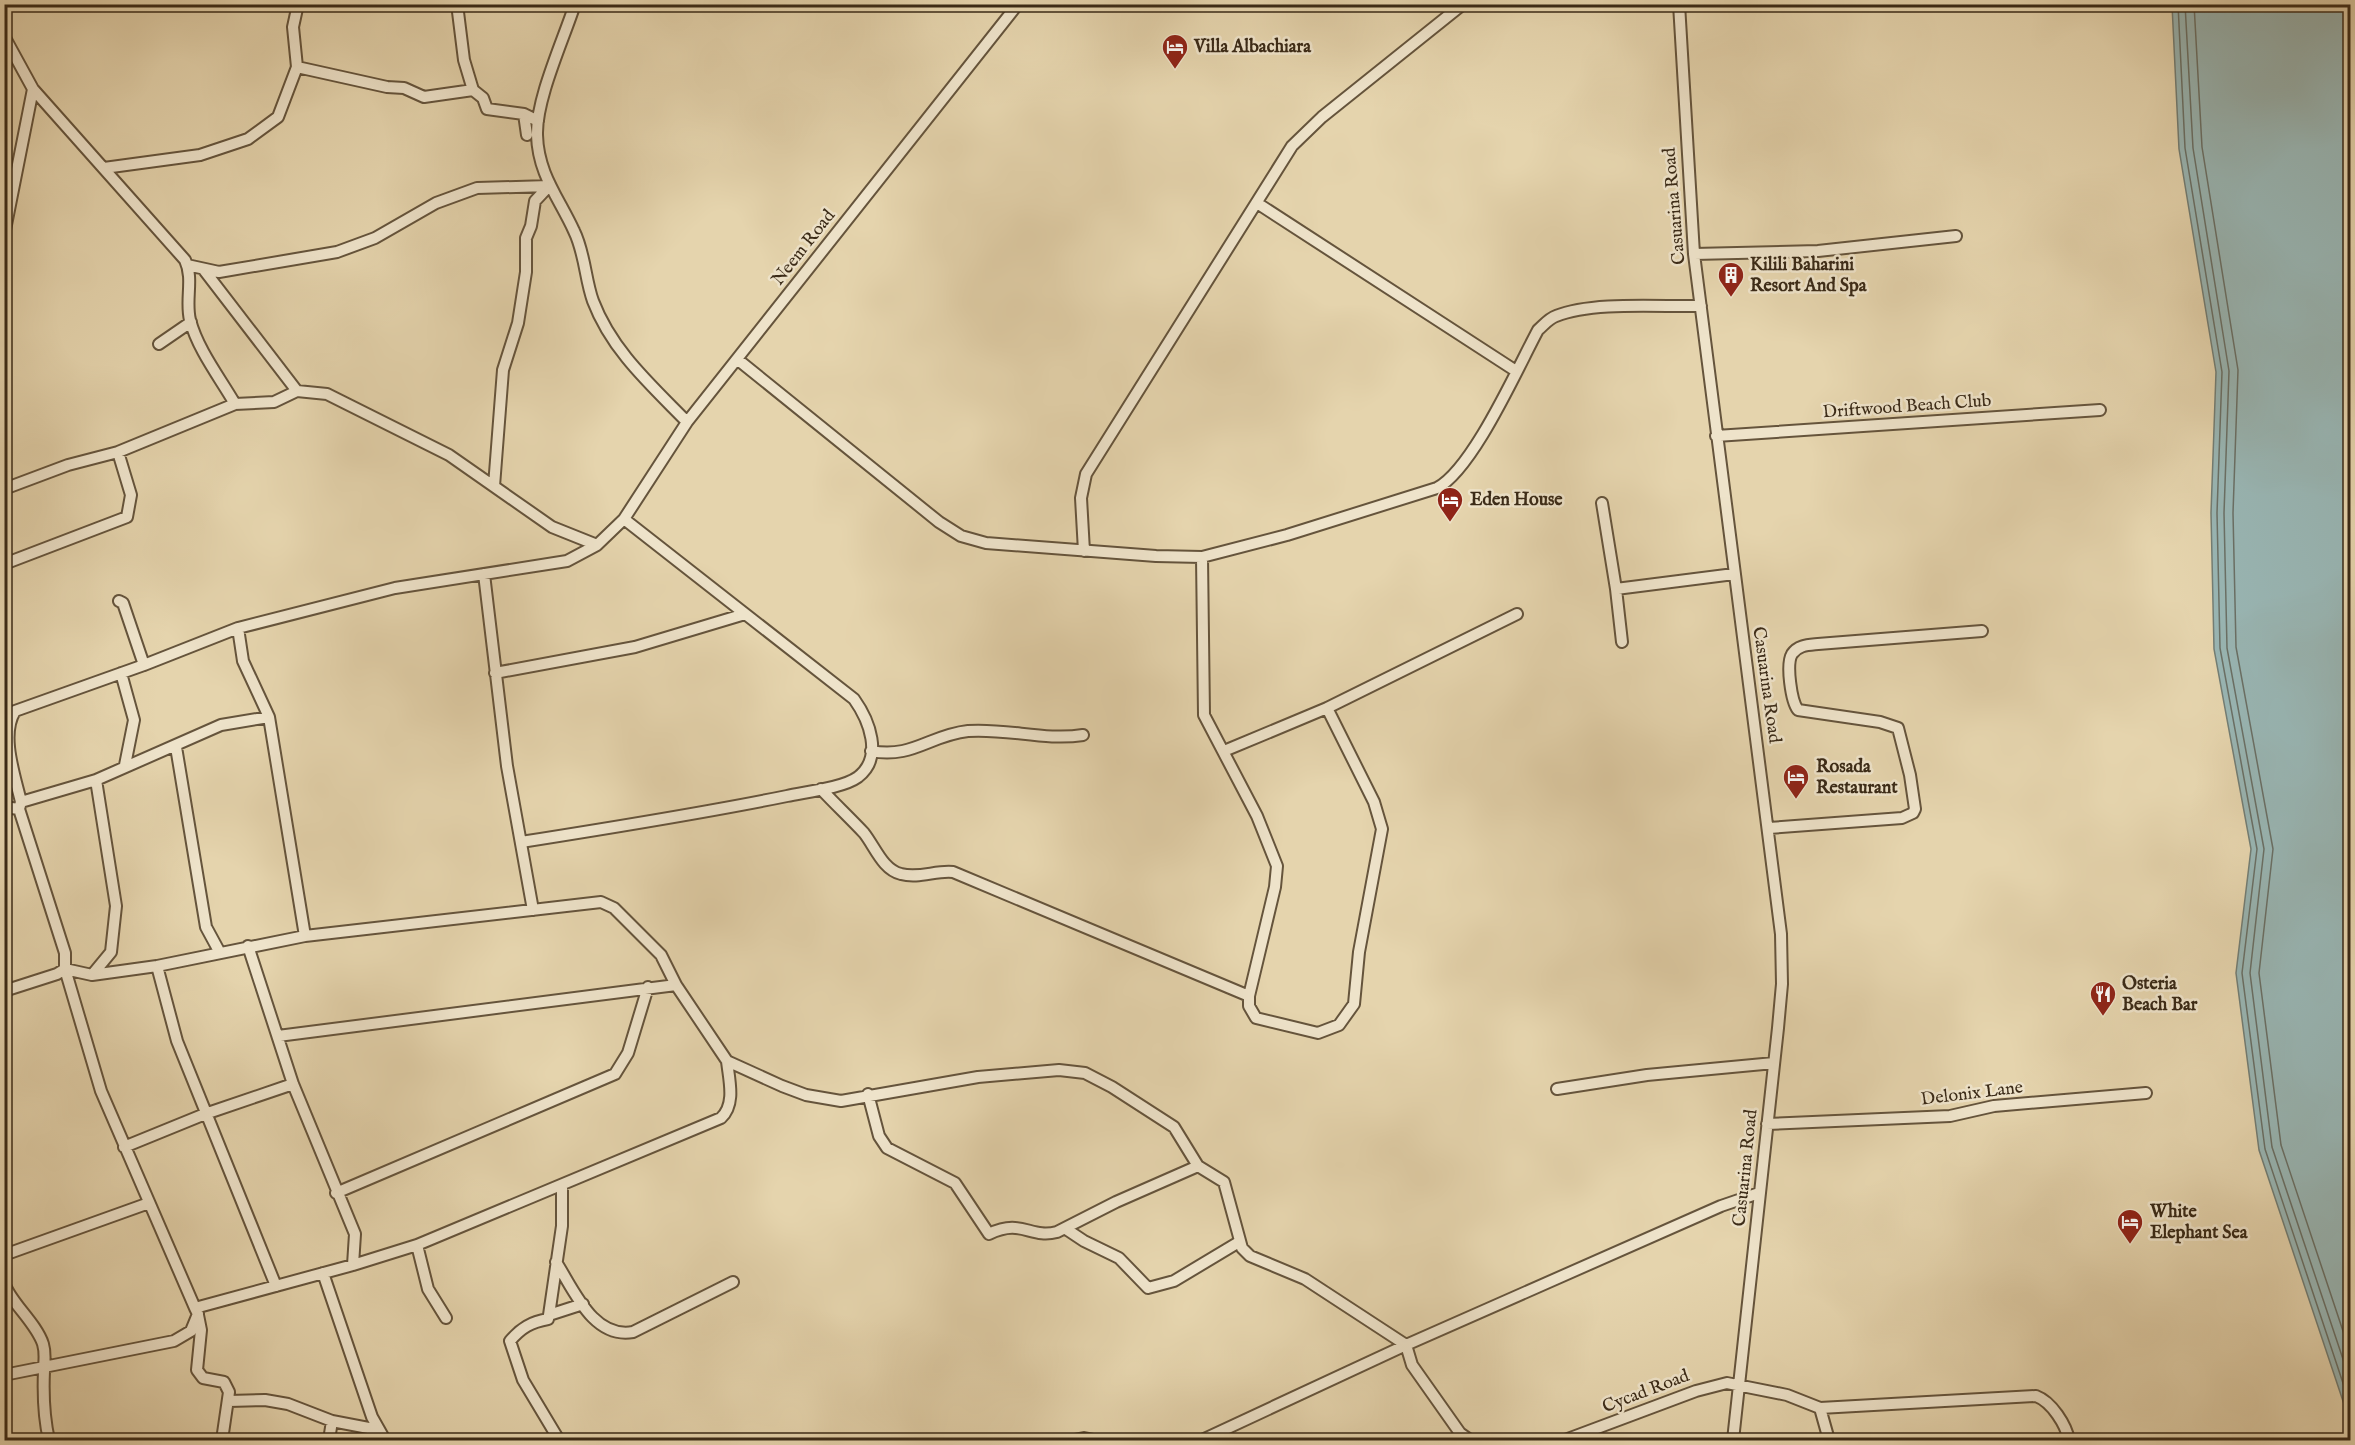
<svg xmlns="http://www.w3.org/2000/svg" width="2355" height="1445" viewBox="0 0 2355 1445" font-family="'IM FELL English',serif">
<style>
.water{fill:#99b6b4;stroke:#737e75;stroke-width:1.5}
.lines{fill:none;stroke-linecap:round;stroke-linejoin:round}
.shore{stroke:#6a7066;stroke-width:1.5}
.minor-casing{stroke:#65543c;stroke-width:14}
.minor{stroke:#eee3ca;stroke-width:10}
.labels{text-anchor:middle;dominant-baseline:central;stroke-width:5;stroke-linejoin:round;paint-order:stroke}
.poi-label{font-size:18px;font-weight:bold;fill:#3a2a17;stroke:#eee3ca;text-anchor:start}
.street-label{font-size:18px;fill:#3a2a17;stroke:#eee3ca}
</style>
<rect width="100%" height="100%" fill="#e5d4ad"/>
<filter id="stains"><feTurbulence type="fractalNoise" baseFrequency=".00333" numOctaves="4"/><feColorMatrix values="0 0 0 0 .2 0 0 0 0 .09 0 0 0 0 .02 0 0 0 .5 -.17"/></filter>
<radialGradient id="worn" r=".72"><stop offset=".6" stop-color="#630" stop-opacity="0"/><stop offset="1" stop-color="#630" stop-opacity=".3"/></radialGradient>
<path class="water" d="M2172 5H2350V1422L2259 1150 2236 973 2251 849 2214 649 2211 513 2216 372 2179 149Z"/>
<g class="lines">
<path class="shore" d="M2178 4 2185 148 2222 372 2217 513 2220 648 2257 849 2242 973 2265 1149 2350 1404
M2185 4 2193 148 2229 371 2224 513 2227 648 2264 849 2250 973 2272 1147 2350 1380
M2194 4 2202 147 2238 370 2233 513 2236 647 2273 849 2259 973 2281 1145 2350 1352"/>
<g class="minor-casing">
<path id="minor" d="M457 4 464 60 473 90
M575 4C563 41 536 99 537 135 538 174 559 198 574 231 585 253 585 279 593 301 612 351 651 385 687 422
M1679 4 1694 254 1781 934 1782 984 1778 1028 1733 1440
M4 36 33 89 185 260C194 279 185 300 190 320 198 350 220 378 235 404
M297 67 387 87 404 88 424 97 473 90 483 98 487 109 524 114 538 121
M524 114 527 135
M104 168 200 155 248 139 278 117 297 67 293 27 298 4
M1257 203 1516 371
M4 235 33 89
M1694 254 1818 251 1956 236
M187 265 219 272 337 252 375 238 436 203 477 188 549 186
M204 270 297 391
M159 344 191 322
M737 359 939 522 961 536 986 543 1156 556 1202 557 1287 535 1437 488C1473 469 1517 369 1538 330 1544 325 1548 319 1556 316 1593 301 1661 307 1701 306
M1716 436 2100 410
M494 486 503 370 518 323 526 272V238L531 226 535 201 549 186
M4 489 68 465 118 452 235 404 274 402 297 391 327 394 449 455 552 527 597 545
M1602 503 1616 589 1734 574
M1084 551 1081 498 1086 474 1292 146 1322 117 1463 4
M1202 557 1204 715 1257 816 1277 866 1275 887 1249 996V1006L1256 1018 1318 1033 1339 1025 1354 1004 1359 952 1382 829 1374 802 1327 708
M4 564 127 517 131 495 118 452
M484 574 507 766 533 910
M1616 589 1622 642
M119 601 123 603 144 665 238 628 395 588 567 561 597 545 624 519 687 422 1018 4
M238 628 243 661 269 717 305 936
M121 673 134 720 125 765
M495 673 635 647 745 614
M176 747 206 927 219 951
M871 751C912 759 930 735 968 731 1007 728 1045 741 1083 735
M1224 751 1327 708 1517 614
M821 789C835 804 850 818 864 833 875 847 883 870 901 874 919 879 936 870 953 872L1249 996
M21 802C15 776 0 735 15 711L144 665
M4 807 19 809
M1769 828 1902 818 1913 813 1915 809 1910 775 1898 728 1880 722 1798 710C1791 701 1786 664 1792 654 1798 645 1808 645 1818 644L1982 631
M521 842C610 828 699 814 787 796 805 792 843 788 858 777 884 757 869 720 854 699L624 519
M248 946 293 1084 355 1234 353 1265
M157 966 177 1041 276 1286
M92 975 111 952 116 906 96 780
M4 991 57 974 65 969 92 975 157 966 305 936 601 902 614 908 661 955 676 985 727 1061 782 1086 806 1095 841 1101 978 1077 1059 1070 1085 1073 1112 1087 1174 1127 1198 1166 1224 1182 1242 1248 1250 1256 1305 1279 1406 1345 1412 1365 1460 1433 1470 1440
M278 1036 676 985
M1557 1089 1647 1075 1774 1063
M868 1094 879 1136 887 1148 955 1183 989 1234C1022 1218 1030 1239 1057 1232L1116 1202 1198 1166
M1767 1124 1950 1116 1994 1106 2146 1093
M124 1147 205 1114 293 1084
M336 1193 615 1074 628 1053 648 987
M1066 1229 1084 1241 1119 1258 1148 1288 1174 1281 1239 1242
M417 1245 428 1289 446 1318
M4 1255 149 1203
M556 1262C574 1290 593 1339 633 1332L733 1282
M323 1273 372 1417 385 1440
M4 1282C8 1300 36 1322 43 1344 46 1354 44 1361 44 1371 43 1394 44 1418 49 1440
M195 1308 101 1091 65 969V953L19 809 21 802 96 780 221 725 269 717
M198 1315 201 1330 197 1370 203 1378 224 1382 229 1392 222 1440
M549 1315 583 1304
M4 1375 174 1341 191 1331 198 1314 195 1308 353 1265 417 1245 721 1118C736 1104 729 1080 727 1061
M229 1401 265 1400 288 1404 332 1421 379 1430
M1820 1408 2036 1396C2052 1402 2066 1425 2069 1440
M329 1440 332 1421
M559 1440 523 1380 510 1341C521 1328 531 1322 548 1319L549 1315 562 1226V1187
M1074 1440 1084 1438 1094 1440
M1202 1440 1406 1345 1721 1206 1759 1193
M1565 1440 1696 1391 1727 1383 1787 1395 1820 1408 1829 1440"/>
</g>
<use href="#minor" class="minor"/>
</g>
<defs>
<g id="hotel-pin" transform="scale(1.35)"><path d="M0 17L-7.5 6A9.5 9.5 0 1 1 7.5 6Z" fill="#8f2418" stroke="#eee3ca"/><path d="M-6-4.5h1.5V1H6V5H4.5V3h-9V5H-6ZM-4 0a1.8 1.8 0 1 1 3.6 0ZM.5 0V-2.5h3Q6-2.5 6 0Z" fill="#fff"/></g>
<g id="building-pin" transform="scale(1.35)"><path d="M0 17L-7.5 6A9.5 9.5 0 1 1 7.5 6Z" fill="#8f2418" stroke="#eee3ca"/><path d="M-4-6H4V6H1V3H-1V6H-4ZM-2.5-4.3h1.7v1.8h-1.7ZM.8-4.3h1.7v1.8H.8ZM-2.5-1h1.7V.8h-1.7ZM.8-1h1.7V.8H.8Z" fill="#fff"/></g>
<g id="restaurant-pin" transform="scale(1.35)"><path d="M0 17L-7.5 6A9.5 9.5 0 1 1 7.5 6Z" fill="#8f2418" stroke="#eee3ca"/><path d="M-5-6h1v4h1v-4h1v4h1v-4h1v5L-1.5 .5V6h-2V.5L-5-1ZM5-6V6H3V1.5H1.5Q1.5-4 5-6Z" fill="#fff"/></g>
</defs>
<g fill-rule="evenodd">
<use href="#hotel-pin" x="1175" y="47"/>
<use href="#building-pin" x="1731" y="275"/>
<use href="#hotel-pin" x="1450" y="500"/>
<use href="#hotel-pin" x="1796" y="777"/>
<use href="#restaurant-pin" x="2103" y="994"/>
<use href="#hotel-pin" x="2130" y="1222"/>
</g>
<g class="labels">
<g class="poi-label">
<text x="1194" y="47">Villa Albachiara</text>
<text x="1750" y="265">Kilili Baharini<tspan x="1750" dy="21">Resort And Spa</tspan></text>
<text x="1470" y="500">Eden House</text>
<text x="1816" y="767">Rosada<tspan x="1816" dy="21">Restaurant</tspan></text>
<text x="2122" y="984">Osteria<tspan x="2122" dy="21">Beach Bar</tspan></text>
<text x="2150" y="1212">White<tspan x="2150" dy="21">Elephant Sea</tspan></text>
</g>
<g class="street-label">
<text transform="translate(1675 206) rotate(-95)">Casuarina Road</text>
<text transform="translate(804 248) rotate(-52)">Neem Road</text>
<text transform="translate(1907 407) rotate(-4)">Driftwood Beach Club</text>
<text transform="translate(1766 685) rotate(82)">Casuarina Road</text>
<text transform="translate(1972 1094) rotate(-7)">Delonix Lane</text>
<text transform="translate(1746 1168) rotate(-84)">Casuarina Road</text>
<text transform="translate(1646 1392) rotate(-21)">Cycad Road</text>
</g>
</g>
<rect width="2355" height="1445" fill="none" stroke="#e5d4ad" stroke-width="24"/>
<rect x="6" y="6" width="2343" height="1433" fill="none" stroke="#3a2a17" stroke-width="3"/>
<rect x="12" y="12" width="2331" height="1421" fill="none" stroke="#3a2a17" stroke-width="1.5"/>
<rect width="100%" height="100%" filter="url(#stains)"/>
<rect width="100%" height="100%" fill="url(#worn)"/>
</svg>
